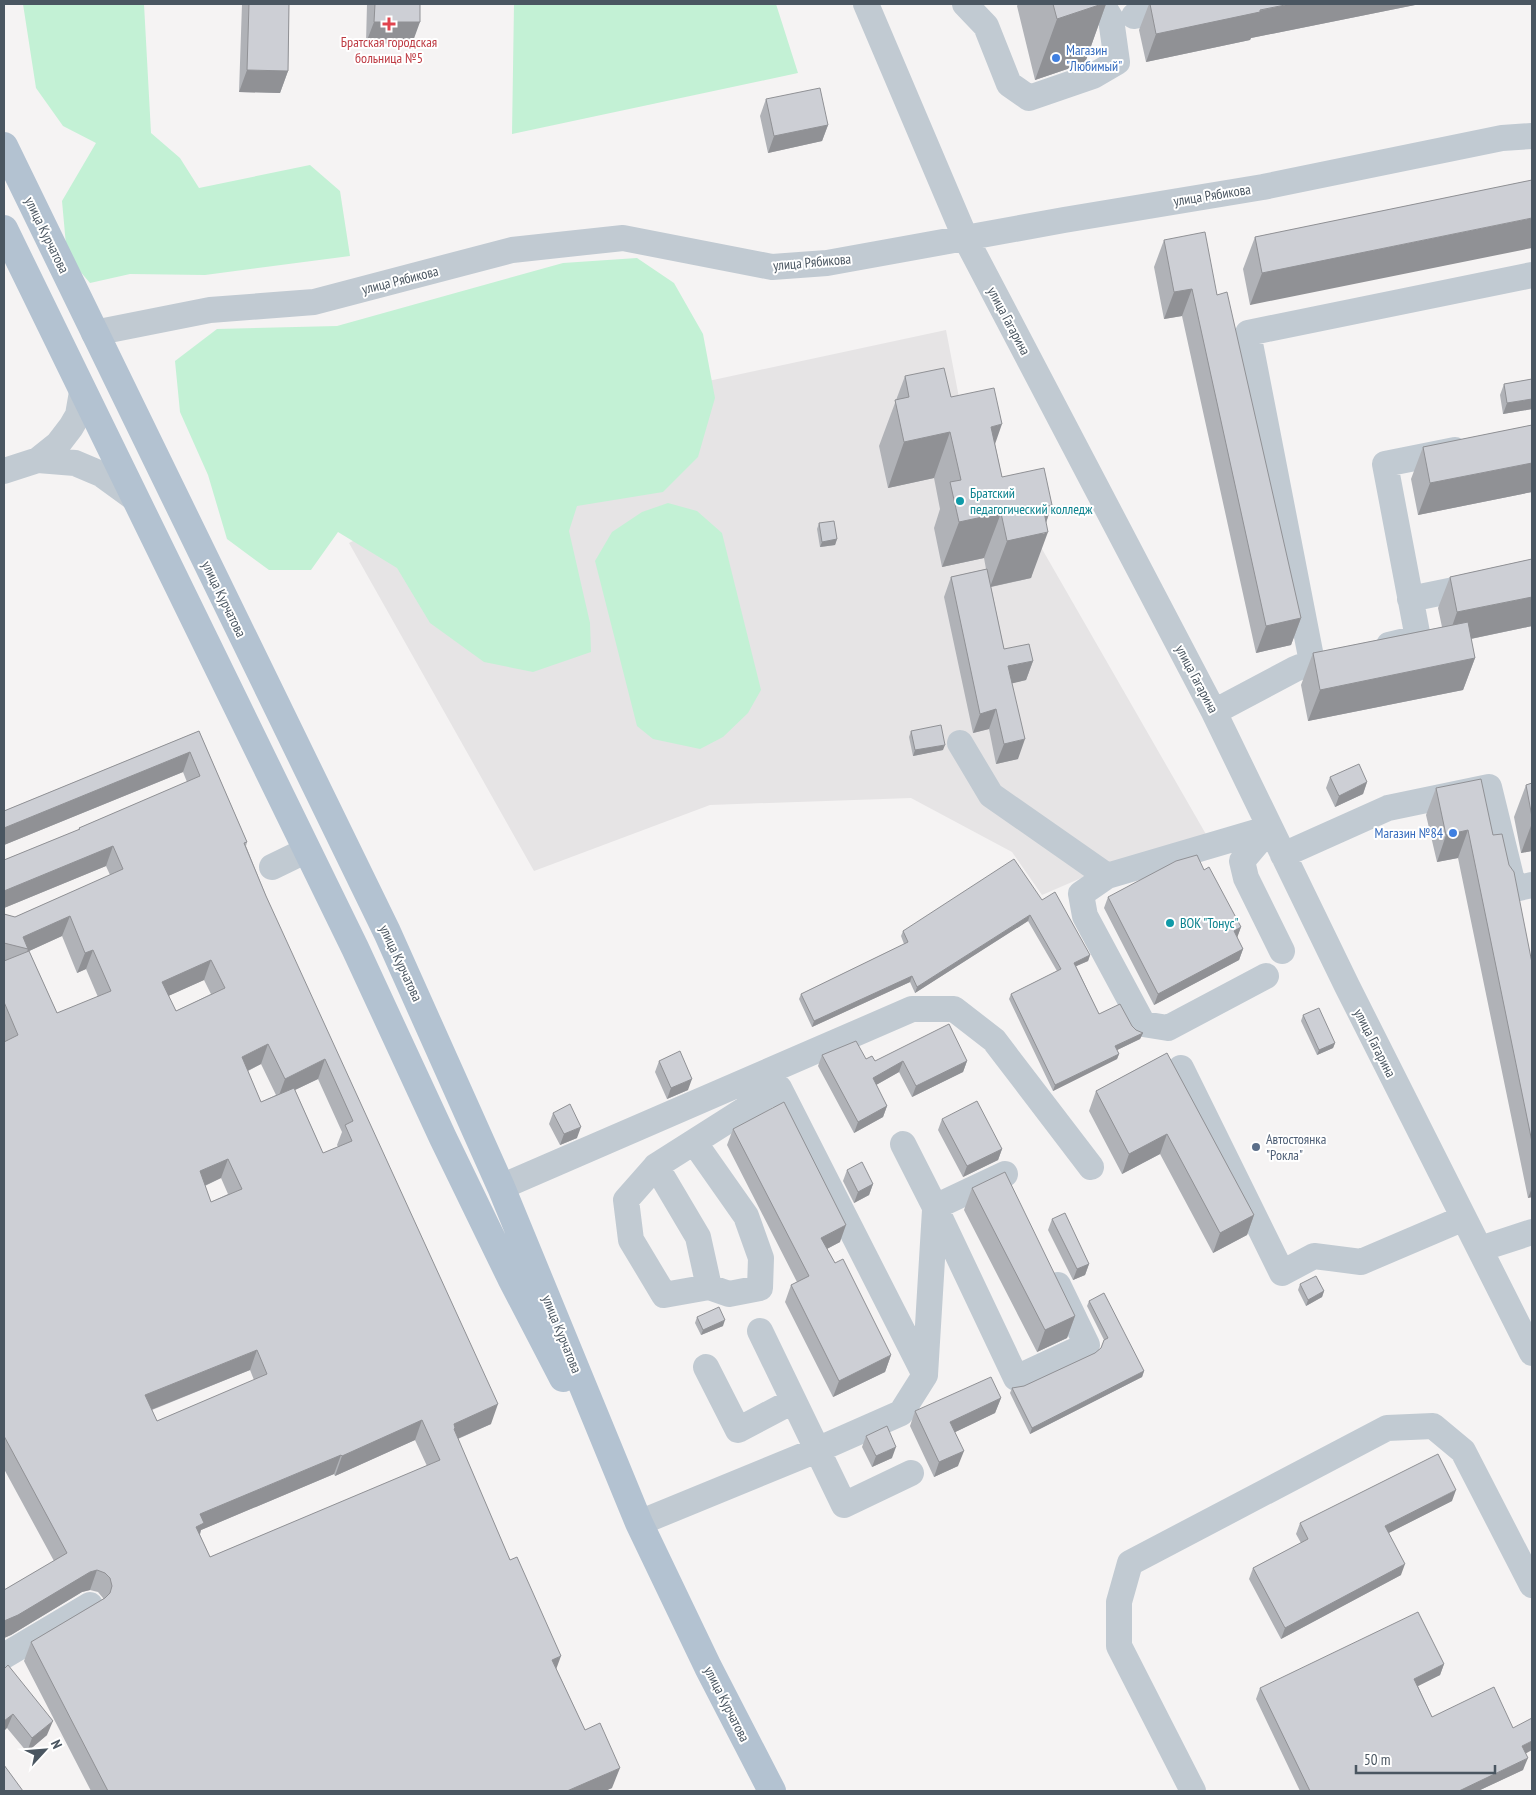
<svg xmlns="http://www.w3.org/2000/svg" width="1536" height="1795" viewBox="0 0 1536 1795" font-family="'PT Sans Narrow',sans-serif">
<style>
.education{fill:#e6e4e5}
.green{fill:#c3f1d5}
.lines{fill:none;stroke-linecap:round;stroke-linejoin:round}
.minor{stroke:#c1cad2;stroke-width:26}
.major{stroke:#b3c2d1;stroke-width:28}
.wall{fill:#b0b2b7;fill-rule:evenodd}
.shaded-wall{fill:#909195}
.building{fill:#cdcfd5;stroke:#909195;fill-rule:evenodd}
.health-dot{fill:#e0444e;stroke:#fff;stroke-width:2}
.shop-dot{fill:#3f7fe0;stroke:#fff;stroke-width:2}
.culture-dot{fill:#0f9aa8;stroke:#fff;stroke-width:2}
.service-dot{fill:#5c6f8a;stroke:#fff;stroke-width:2}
.labels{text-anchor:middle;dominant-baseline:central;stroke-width:4;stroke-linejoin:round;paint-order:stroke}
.health-label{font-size:14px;fill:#be3a42;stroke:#fff}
.shop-label{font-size:14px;fill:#366cbe;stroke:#fff;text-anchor:start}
.street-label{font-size:14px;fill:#4a5661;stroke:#fff}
.culture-label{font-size:14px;fill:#0d838f;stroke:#fff;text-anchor:start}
.service-label{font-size:14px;fill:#4e5e75;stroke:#fff;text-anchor:start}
</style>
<rect width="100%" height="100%" fill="#f5f3f3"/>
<path class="education" d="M946 330 961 408 1207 836 1116 863 1042 895 1012 852 911 798 710 805 534 871 349 543 648 394Z"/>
<path class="green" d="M23 4H144L151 133 180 158 199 188 310 165 340 191 350 256 205 275 130 274 90 283 67 256 62 201 96 143 63 126 36 88Z
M514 4H776L798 73 512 134Z
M637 258 674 283 703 334 715 398 698 457 663 492 577 506 569 531 590 623 591 652 533 672 484 662 430 623 397 568 338 532 311 570H269L227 539 208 475 180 412 175 361 217 329 337 326 563 263Z
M668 503 697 511 722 533 761 690 748 713 723 737 700 749 653 739 637 726 595 561 612 532 642 512Z"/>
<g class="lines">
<path class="minor" d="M866 4 965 237 1214 712 1347 986 1532 1353
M965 4 986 26 1009 84 1029 98 1093 76 1117 62 1111 19 1102 4
M1134 16 1199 4
M94 333 210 310 314 302 512 250 623 238 772 267 827 263 1064 220 1263 187 1502 138 1532 136
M38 460 75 463 101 474 134 498
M4 471 38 460 58 444 71 427 78 415 82 392
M1410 599 1532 574
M1389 645 1418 638 1385 464 1455 450
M1214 712 1295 669 1312 662 1248 333 1532 275
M960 743 991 795 1107 876
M1270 828 1242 861 1246 878 1282 951
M1283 855 1388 808 1489 787 1514 889 1532 885
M272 867 307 850
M1266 976 1168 1028 1143 1024 1085 916 1081 894 1107 876 1270 828
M1181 1068 1282 1273 1314 1256 1361 1262 1464 1218
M694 1142 746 1216 761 1258 760 1288 729 1294 709 1287
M903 1144 935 1207 1016 1378 1087 1345 1058 1285
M656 1166 698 1237 709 1287 664 1295 631 1240 626 1200 656 1166 779 1088 925 1375
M501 1187 912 1009H954L994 1040 1091 1167
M935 1207 1005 1174
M1480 1249 1532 1232
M760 1331 844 1505 911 1473
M706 1367 738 1430 793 1401
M639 1523 817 1450 901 1413 925 1375 935 1210
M4 1656 90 1605
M1193 1791 1119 1646V1602L1130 1563 1387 1428 1433 1426 1463 1451 1532 1585"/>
<path class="major" d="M4 146 387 932 501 1187 639 1523 708 1667 772 1791
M4 229 355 948 443 1138 511 1278 563 1378"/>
</g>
<path class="wall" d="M242 4H289L288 71 280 93 239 92Z
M367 4H420L412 44 366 43Z
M1018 4H1106L1085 63 1035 80 1017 6Z
M1149 4H1420L1251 38 1250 40 1146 62 1139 30Z
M766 99 828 125 822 141 768 153 760 116Z
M1532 180 1250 305 1243 269 1255 237Z
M1164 240 1217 295 1301 618 1291 645 1256 653 1182 316 1164 319 1154 267Z
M905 376 951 397 995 444 1002 477 1052 505 1046 523 1031 578 991 587 1004 649 1033 661 1026 680 1012 683 1018 759 996 764 989 729 973 733 944 597 951 577 986 569 984 558 942 567 934 528 940 509 934 478 888 488 879 446Z
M1532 379V409L1503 414 1500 395 1504 384Z
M1532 425V492L1418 515 1411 479 1423 447Z
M819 523 837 539 835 545 820 547 817 529Z
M1532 559V626L1471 639 1475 658 1463 690 1308 721 1301 685 1313 653 1442 627 1438 608 1450 577Z
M199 731 247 842 246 846 266 896 491 1424 458 1439 556 1668 612 1788 605 1791H91L24 1661 31 1642 103 1599V1598L98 1592 90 1590 82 1592 11 1635 4 1638V1590L54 1561 4 1469V1042H5L4 1038V914L15 917 110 875 106 866 4 908V860L78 830 79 828 187 782 183 772 4 845V811ZM62 936 77 973 86 969 98 997 57 1013 29 951ZM204 980 211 994 176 1011 168 996ZM261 1064 276 1095 261 1102 248 1071ZM318 1079 342 1132 337 1145 338 1147 323 1153 295 1090ZM221 1178 228 1194 211 1202 205 1186ZM250 1370 254 1380 157 1421 152 1410ZM415 1440 427 1466 210 1557 200 1535 201 1530 334 1474 335 1476Z
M911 731 943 750 913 756 909 737Z
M1330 777 1367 782 1363 794 1335 807 1326 788Z
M1532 783V851L1521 853 1514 817 1526 785Z
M1436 788 1493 835 1532 963V1197L1528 1198 1458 858 1437 862 1426 815Z
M1204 870 1241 927 1237 937 1243 949 1239 960 1154 1005 1104 908 1108 897Z
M1042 900 1090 955 1088 961 1076 966 1099 1014 1132 1026 1136 1030 1143 1033 1140 1039 1117 1050 1119 1054 1117 1059 1053 1091 1009 999 1011 994 1057 971 1028 921 915 993 910 982 812 1027 799 999 801 994 904 944 901 936 903 931Z
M1303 1015 1335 1043 1333 1048 1317 1055 1301 1021Z
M1167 1053 1254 1215 1247 1235 1213 1253 1160 1154 1122 1174 1089 1111 1096 1091Z
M822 1055 866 1059 875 1061H967L963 1072 912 1097 899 1072 876 1085 887 1106 883 1117 854 1133 818 1066Z
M659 1061 688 1090 667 1099 655 1072Z
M553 1113 577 1138 560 1145 549 1124Z
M942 1119 1002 1149 998 1160 963 1177 938 1130Z
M733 1129 840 1242 827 1249 835 1263 891 1355 885 1372 833 1397 785 1302 791 1285 797 1282 727 1145Z
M847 1170 873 1184 869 1195 854 1203 843 1181Z
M972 1188 1075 1316 1067 1338 1037 1352 964 1210Z
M1052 1219 1089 1264 1085 1275 1073 1280 1048 1230Z
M1300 1284 1324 1291 1322 1297 1306 1306 1298 1290Z
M1089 1301 1144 1371 1142 1377 1030 1434 1010 1393 1012 1388 1024 1386 1095 1353 1101 1348 1104 1340 1087 1306Z
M697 1317 723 1326 701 1335 695 1323Z
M1001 1398 995 1413 955 1432 958 1466 934 1477 910 1426 915 1411Z
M866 1436 892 1458 872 1467 862 1447Z
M1452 1501 1388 1533 1401 1575 1281 1639 1249 1579 1253 1568 1301 1543 1296 1534 1300 1523Z
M1444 1664 1440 1675 1418 1686 1432 1717 1525 1754 1523 1770 1478 1791H1300L1256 1699 1260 1688Z
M4 1669 47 1735 27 1752 7 1728Z"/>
<path class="shaded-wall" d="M1102 4H1106L1085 63 1035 80 1057 19Z
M1290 4H1420L1251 38 1250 40 1146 62 1156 34Z
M374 22H420L412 44 366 43Z
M247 70 288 71 280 93 239 92Z
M828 125 822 141 768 153 774 136Z
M1532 218V248L1250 305 1262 273Z
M1192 289 1182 316 1164 319 1174 292Z
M1532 399V409L1503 414 1507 403Z
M1002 424 986 470 991 427Z
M950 432 934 478 888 488 904 442Z
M1532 463V492L1418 515 1430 483Z
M1052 505 1042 534 1048 532 1031 578 990 587 1007 541 1043 507Z
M1001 513 984 558 942 567 959 522Z
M837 539 835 545 820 547 822 542Z
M1532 597V626L1446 644 1457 612Z
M1301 618 1291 645 1256 653 1266 626Z
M1475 658 1463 690 1308 721 1320 690Z
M1033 661 1026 680 1001 686 1008 666Z
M996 709 989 729 973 733 980 714Z
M1025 739 1018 759 996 764 1004 744Z
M945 745 943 750 913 756 915 750Z
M190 752 183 772 4 845V828Z
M1367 782 1363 794 1335 807 1339 796Z
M1532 823V851L1521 853Z
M1468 830 1458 858 1437 862 1446 835Z
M113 846 106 866 4 908V891Z
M1030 915 1028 921 915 993 917 987Z
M70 916 62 936 27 952 28 949 23 937Z
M1241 927 1237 938 1234 931Z
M1243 949 1239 960 1154 1005 1158 994Z
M93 950 86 969 77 973 85 953Z
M1090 955 1088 961 1072 968 1074 963Z
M211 960 204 980 155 1002 162 982Z
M912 976 910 982 812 1027 814 1021Z
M1143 1033 1140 1039 1113 1052 1115 1046Z
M1335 1043 1333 1048 1317 1055 1319 1050Z
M268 1044 261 1064 235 1077 242 1057Z
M1119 1054 1117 1059 1053 1091 1055 1085Z
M325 1059 318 1079 278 1098 285 1079Z
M903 1061 899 1072 869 1089 873 1078Z
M967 1061 963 1072 912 1097 916 1086Z
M692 1079 688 1090 667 1099 671 1088Z
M887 1106 883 1117 854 1133 858 1122Z
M581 1127 577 1138 560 1145 564 1134Z
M1167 1134 1160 1154 1122 1174 1129 1154Z
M1002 1149 998 1160 963 1177 967 1166Z
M228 1159 221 1178 193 1191 200 1171Z
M873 1184 869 1195 854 1203 858 1192Z
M1532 1188V1197L1528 1198Z
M1254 1215 1247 1235 1213 1253 1220 1233Z
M846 1225 840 1242 815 1255 821 1238Z
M1089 1264 1085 1275 1073 1280 1077 1269Z
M1324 1291 1322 1297 1306 1306 1308 1300Z
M1075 1316 1067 1338 1037 1352 1045 1330Z
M725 1320 723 1326 701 1335 703 1330Z
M257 1350 250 1370 138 1415 145 1395Z
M891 1355 885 1372 833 1397 839 1381Z
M1144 1371 1142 1377 1030 1434 1032 1428Z
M1001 1398 995 1413 945 1437 950 1422Z
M498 1404 491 1424 450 1442 454 1424Z
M422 1420 415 1440 335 1476 342 1456Z
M896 1447 892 1458 872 1467 876 1456Z
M964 1451 958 1466 934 1477 939 1462Z
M341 1455 334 1474 201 1530 197 1543 188 1547 200 1514Z
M1456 1490 1452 1501 1381 1537 1385 1526Z
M1405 1564 1401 1575 1281 1639 1285 1628Z
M97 1570 90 1590 82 1592 11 1635 4 1638V1621L90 1572Z
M561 1656 554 1675 552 1660Z
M1444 1664 1440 1675 1410 1690 1414 1679Z
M13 1714 7 1728 4 1731V1721Z
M53 1721 47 1735 27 1752 32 1738Z
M1532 1741V1750L1518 1758 1522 1746Z
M1528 1758 1523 1770 1478 1791H1459Z
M620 1768 612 1788 605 1791H567Z"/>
<path class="building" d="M249 4H289L288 71 247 70Z
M375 4H420V22H374Z
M1053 4H1102L1057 19Z
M1150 4H1290L1260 10V12L1156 34Z
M820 88 828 125 774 136 766 99Z
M1532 180V218L1262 273 1255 237Z
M1205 232 1217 295 1227 292 1301 618 1266 626 1192 289 1174 292 1164 240Z
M944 368 951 397 994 388 1002 424 991 427 1002 477 1044 468 1052 505 1043 507 1048 532 1007 541 1001 513 959 522 950 482 961 480 950 432 904 442 895 400 909 397 905 376Z
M1532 379V399L1507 403 1504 384Z
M1532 425V463L1430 483 1423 447Z
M834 521 837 539 822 542 819 523Z
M1532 559V597L1457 612 1450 577Z
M987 569 1004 649 1029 644 1033 661 1008 666 1025 739 1004 744 996 709 980 714 951 577Z
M1468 622 1475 658 1320 690 1313 653Z
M941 725 945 745 915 750 911 731Z
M199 731 247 842 244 843 266 896 498 1404 454 1424 455 1428 454 1429 510 1560 517 1557 561 1656 552 1660 585 1730 600 1723 620 1768 567 1791H108L31 1642 105 1598 110 1593 112 1586 110 1578 105 1573 97 1570 90 1572 18 1615 4 1621V1590L67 1553 4 1436V1042L18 1035 4 1002V961L29 951 57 1013 111 991 93 950 85 953 70 916 23 937 28 949 4 943V914L15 917 123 869 113 846 4 891V860L80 829 79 828 200 776 190 752 4 828V811ZM211 960 225 988 176 1011 162 982ZM268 1044 285 1079 325 1059 353 1121 345 1125 352 1141 323 1153 294 1088 261 1102 242 1057ZM228 1159 242 1189 211 1202 200 1171ZM257 1350 267 1374 157 1421 145 1395ZM422 1420 440 1460 210 1557 196 1527 204 1523 200 1514 341 1455 342 1456Z
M1359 764 1367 782 1339 796 1330 777Z
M1481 779 1493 835 1502 834 1509 865 1514 872 1532 963V1142L1468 830 1446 835 1436 788Z
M1532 783V817L1526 785Z
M1197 855 1204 870 1209 867 1241 927 1234 931 1243 949 1158 994 1108 897 1176 861Z
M1014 859 1042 900 1055 892 1090 955 1074 963 1099 1014 1120 1004 1132 1026 1136 1030 1143 1033 1115 1046 1119 1054 1055 1085 1011 994 1061 969 1030 915 917 987 912 976 814 1021 801 994 908 942 903 931Z
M1319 1008 1335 1043 1319 1050 1303 1015Z
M949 1024 967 1061 916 1086 903 1061 873 1078 887 1106 858 1122 822 1055 856 1041 866 1059 872 1056 875 1061Z
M680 1051 692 1079 671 1088 659 1061Z
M1167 1053 1254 1215 1220 1233 1167 1134 1129 1154 1096 1091Z
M977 1101 1002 1149 967 1166 942 1119Z
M784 1102 846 1225 821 1238 835 1263 843 1259 891 1355 839 1381 791 1285 809 1276 733 1129Z
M570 1104 581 1127 564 1134 553 1113Z
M862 1162 873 1184 858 1192 847 1170Z
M1005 1172 1075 1316 1045 1330 972 1188Z
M1065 1213 1089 1264 1077 1269 1052 1219Z
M1316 1276 1324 1291 1308 1300 1300 1284Z
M1104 1293 1144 1371 1032 1428 1012 1388 1024 1386 1095 1353 1101 1348 1104 1340 1108 1338 1089 1301Z
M719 1307 725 1320 703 1330 697 1317Z
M991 1377 1001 1398 950 1422 964 1451 939 1462 915 1411Z
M887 1426 896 1447 876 1456 866 1436Z
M1438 1454 1456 1490 1385 1526 1405 1564 1285 1628 1253 1568 1308 1539 1300 1523Z
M1418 1612 1444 1664 1414 1679 1432 1717 1494 1687 1513 1728 1532 1718V1741L1522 1746 1528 1758 1459 1791H1310L1260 1688Z
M8 1665 53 1721 32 1738 13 1714 4 1721V1669Z
M4 1765 23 1791H4Z"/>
<path class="health-dot" d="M386.5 16.5h5v5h5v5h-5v5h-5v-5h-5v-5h5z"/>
<g class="shop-dot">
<circle cx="1056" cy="58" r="5"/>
<circle cx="1453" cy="833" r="5"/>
</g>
<g class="culture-dot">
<circle cx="960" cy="501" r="5"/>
<circle cx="1170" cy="923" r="5"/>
</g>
<circle class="service-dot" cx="1256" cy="1147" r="5"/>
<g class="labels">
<g class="health-label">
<text x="389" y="42">Братская городская<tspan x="389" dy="16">больница №5</tspan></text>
</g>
<g class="shop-label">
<text x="1066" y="50">Магазин<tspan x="1066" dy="16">"Любимый"</tspan></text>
<text x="1443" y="833" text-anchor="end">Магазин №84</text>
</g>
<g class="street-label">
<text transform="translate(1212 195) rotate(-9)">улица Рябикова</text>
<text transform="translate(47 235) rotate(64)">улица Курчатова</text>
<text transform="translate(812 262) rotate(-5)">улица Рябикова</text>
<text transform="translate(400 280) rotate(-14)">улица Рябикова</text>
<text transform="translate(1009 321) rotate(62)">улица Гагарина</text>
<text transform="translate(224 599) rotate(64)">улица Курчатова</text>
<text transform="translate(1197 679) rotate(62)">улица Гагарина</text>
<text transform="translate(401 963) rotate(65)">улица Курчатова</text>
<text transform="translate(1375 1043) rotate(63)">улица Гагарина</text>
<text transform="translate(562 1334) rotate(68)">улица Курчатова</text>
<text transform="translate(727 1704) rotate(63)">улица Курчатова</text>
</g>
<g class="culture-label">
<text x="970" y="493">Братский<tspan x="970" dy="16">педагогический колледж</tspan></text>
<text x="1180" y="923">ВОК "Тонус"</text>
</g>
<g class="service-label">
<text x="1266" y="1139">Автостоянка<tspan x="1266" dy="16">"Рокла"</tspan></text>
</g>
</g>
<rect width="1536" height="1795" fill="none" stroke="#4a5661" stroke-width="10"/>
<g transform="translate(45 1750) rotate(64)" stroke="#ffffff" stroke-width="4" paint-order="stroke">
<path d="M0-4L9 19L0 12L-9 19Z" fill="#4a5661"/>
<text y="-8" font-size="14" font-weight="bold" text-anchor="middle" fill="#4a5661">N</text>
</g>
<path d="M1356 1765v8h139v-8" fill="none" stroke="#4a5661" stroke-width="2.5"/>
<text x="1364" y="1765" font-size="15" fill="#4a5661" stroke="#ffffff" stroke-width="4" paint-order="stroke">50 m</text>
</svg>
